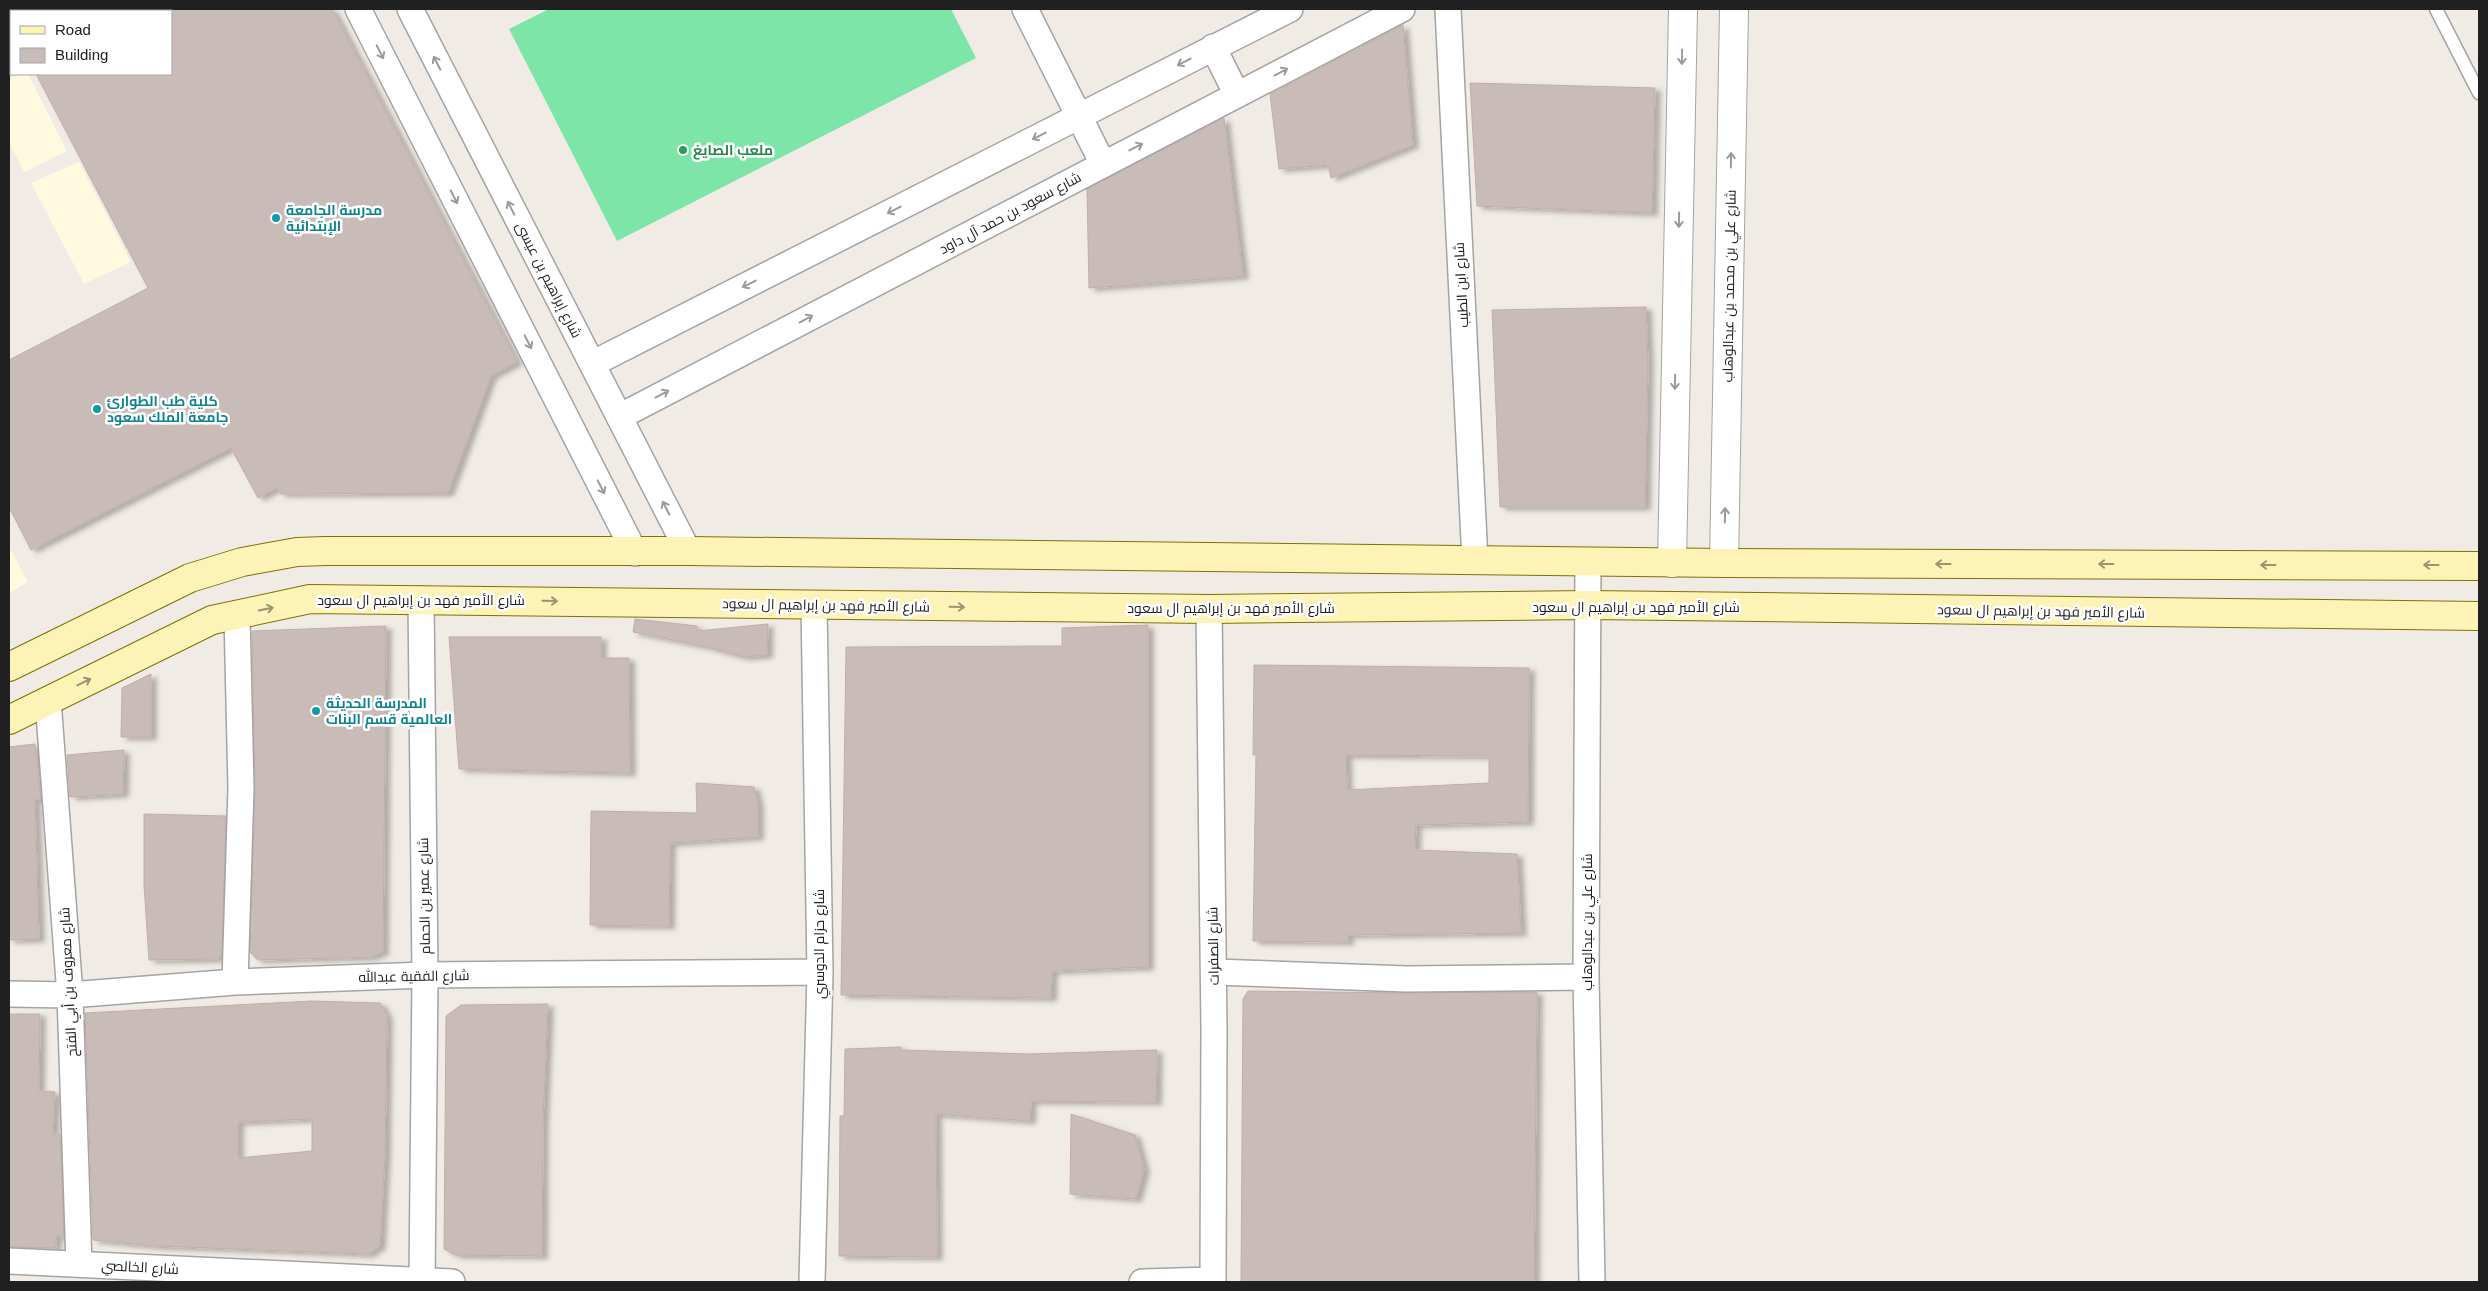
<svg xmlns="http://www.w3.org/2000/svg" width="2488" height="1291" viewBox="0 0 2488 1291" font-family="Arial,Cairo,sans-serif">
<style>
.education{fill:#fff9e0}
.pitch{fill:#7ee5a9}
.building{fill:#c9bcb8;stroke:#c4ada6;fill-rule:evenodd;filter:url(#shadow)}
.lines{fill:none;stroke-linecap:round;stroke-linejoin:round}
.service-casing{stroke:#a4a4a4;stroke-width:15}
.minor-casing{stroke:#a4a4a4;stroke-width:28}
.tertiary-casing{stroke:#a4a4a4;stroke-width:30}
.secondary-casing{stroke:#7d7200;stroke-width:30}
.service{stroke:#fff;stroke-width:12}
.minor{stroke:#fff;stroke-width:25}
.tertiary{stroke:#fff;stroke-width:28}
.secondary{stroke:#fef3b6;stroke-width:28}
.oneway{stroke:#9b9b9b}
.oneway2{stroke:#9a9472}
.leisure-dot{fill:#2e9e5b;stroke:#fff;stroke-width:2}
.culture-dot{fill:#0f9aa8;stroke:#fff;stroke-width:2}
.labels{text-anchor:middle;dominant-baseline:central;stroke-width:5;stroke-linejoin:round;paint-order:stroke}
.leisure-label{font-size:14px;font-weight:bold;fill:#27864d;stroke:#fff;text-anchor:start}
.culture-label{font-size:14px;font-weight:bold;fill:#0d838f;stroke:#fff;text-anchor:start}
.street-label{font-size:14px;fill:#202020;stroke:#fff}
</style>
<defs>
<filter id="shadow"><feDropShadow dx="5.5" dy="3" stdDeviation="2.5" flood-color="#0004"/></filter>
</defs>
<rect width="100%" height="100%" fill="#f1ebe5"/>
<path class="education" d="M21 74H28L67 151 24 172 9 142V80Z
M79 162 131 262 84 284 31 183Z
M9 547 28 582 9 593Z"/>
<path class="pitch" d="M549 9H951L976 58 617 241 509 29Z"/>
<path class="building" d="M171 9H332L517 362 491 376 448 493 281 494 277 488 258 498 231 448 31 550 9 507V360L148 288 36 74H171Z
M1403 25 1413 145 1331 178 1328 165 1279 169 1270 94Z
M1470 83 1655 88 1652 213 1477 206Z
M1224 118 1243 276 1089 288 1087 189Z
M1646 307 1648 363 1645 507H1500L1492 310Z
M635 619 697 626V631L768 624 767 655 743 657 707 647 633 632Z
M1148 625V967L1052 971 1051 998 841 995 846 647 1062 646V628Z
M386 626 383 952 371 957 258 960 250 952 255 788 252 631Z
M449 637H601V658H629L630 773 459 769Z
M1254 665 1529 668 1528 822 1416 825 1415 850 1517 854 1521 933 1348 935V942L1253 941 1256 755H1253ZM1346 755 1489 756V783L1347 790Z
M151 674V737H121L122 688Z
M35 744 41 799H35L39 939 9 940V747Z
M124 750 123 794 70 797 67 755Z
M696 783 754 787 758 804V837L670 843 669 926 590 925 591 811 697 813Z
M144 814 226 816 222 953 218 959 149 960 144 885Z
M1248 991 1406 993 1537 992 1534 1282H1241L1243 999Z
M312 1001 380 1003 387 1016 385 1153 380 1246 369 1254 156 1246 93 1240 85 1013ZM312 1119V1151L238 1158V1122Z
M548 1004 543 1121 542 1256 456 1255 444 1249 446 1016 461 1005Z
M9 1014H40L39 1091 55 1092 53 1134H60L64 1237 56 1236V1248L9 1247Z
M901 1047V1050L1029 1054 1157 1050 1156 1102 1031 1101 1030 1121 936 1114 937 1257 839 1256 840 1116H844L845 1049Z
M1071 1114 1135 1135 1144 1169 1136 1199 1070 1194Z"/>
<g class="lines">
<g class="service-casing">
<path id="service" d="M2436 9 2479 93"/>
</g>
<g class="minor-casing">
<path id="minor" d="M358 9 635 553
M410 9 688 551
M1025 9 1103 164
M1448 9 1475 561
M68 11 73 9
M9 43 11 42
M1213 47 1237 95
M592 364 1290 9
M619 417 1402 9
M1588 562 1586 977 1592 1282
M421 599 425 975 422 1282
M1209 609 1214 1030 1213 1282
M48 700 70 995 79 1264
M1214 972 1406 979 1586 977
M235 982 241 788 237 615
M9 994 70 995 235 982 425 975 820 972
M9 1261 452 1282
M812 1282 820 972 814 605
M1142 1282 1213 1280"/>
</g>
<g class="tertiary-casing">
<path id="tertiary" d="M1672 563 1683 9
M1724 563 1734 9"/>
</g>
<g class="secondary-casing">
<path id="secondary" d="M9 667 190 578 242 562 297 552 325 551H688L1724 563 2479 566
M9 720 212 620 310 599 1209 609 1588 605 2479 616"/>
</g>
<use href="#service" class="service"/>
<use href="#minor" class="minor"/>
<use href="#tertiary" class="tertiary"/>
<use href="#secondary" class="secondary"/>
</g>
<defs><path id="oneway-shaft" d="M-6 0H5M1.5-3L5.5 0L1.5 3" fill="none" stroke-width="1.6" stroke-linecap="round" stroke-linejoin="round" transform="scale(1.25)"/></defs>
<g class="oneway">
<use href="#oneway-shaft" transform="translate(380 52) rotate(63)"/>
<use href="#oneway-shaft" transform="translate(1682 57) rotate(91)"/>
<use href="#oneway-shaft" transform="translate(1184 62) rotate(153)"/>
<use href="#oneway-shaft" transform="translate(437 63) rotate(-117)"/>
<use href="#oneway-shaft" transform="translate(1281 72) rotate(-28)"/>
<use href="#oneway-shaft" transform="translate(1039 136) rotate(153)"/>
<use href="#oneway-shaft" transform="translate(1136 147) rotate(-27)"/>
<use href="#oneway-shaft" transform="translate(1731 160) rotate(-89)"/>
<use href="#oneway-shaft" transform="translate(454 197) rotate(63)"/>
<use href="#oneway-shaft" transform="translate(511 208) rotate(-117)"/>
<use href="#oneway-shaft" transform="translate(894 210) rotate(153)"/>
<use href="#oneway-shaft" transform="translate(1679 220) rotate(91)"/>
<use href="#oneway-shaft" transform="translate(749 284) rotate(153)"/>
<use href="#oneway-shaft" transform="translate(806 319) rotate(-28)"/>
<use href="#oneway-shaft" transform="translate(528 342) rotate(63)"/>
<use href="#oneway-shaft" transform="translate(1675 382) rotate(91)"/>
<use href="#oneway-shaft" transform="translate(662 394) rotate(-28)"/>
<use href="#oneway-shaft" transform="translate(601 487) rotate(63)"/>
<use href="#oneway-shaft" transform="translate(666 508) rotate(-117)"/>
<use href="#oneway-shaft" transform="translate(1725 515) rotate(-89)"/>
</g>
<g class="oneway2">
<use href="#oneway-shaft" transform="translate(1943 564) rotate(-180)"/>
<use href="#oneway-shaft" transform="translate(2106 564) rotate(-180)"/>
<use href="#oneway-shaft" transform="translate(2268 565) rotate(-180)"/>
<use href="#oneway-shaft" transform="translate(2431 565) rotate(-180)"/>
<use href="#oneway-shaft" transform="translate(550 601) rotate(1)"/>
<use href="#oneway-shaft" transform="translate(957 607) rotate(1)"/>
<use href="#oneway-shaft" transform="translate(266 609) rotate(-12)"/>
<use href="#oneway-shaft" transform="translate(84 682) rotate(-26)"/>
</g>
<circle class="leisure-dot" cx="683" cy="150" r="5"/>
<g class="culture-dot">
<circle cx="276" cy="218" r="5"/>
<circle cx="97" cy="409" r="5"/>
<circle cx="316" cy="711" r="5"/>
</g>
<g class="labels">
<g class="leisure-label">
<text x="693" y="150">ملعب الصايغ</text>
</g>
<g class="culture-label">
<text x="286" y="210">مدرسة الجامعة<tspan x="286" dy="16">الإبتدائية</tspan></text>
<text x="107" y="401">كلية طب الطوارئ<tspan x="107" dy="16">جامعة الملك سعود</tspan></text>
<text x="326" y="703">المدرسة الحديثة<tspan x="326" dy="16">العالمية قسم البنات</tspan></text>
</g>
<g class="street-label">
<text transform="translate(1010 213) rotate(-28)">شارع سعود بن حمد آل داود</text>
<text transform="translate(549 280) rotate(63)">شارع إبراهيم بن عيسى</text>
<text transform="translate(1461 285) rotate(-93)">شارع ابن الطيب</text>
<text transform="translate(1729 286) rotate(-89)">شارع علي بن محمد بن عبدالوهاب</text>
<text x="421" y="600">شارع الأمير فهد بن إبراهيم ال سعود</text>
<text transform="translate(826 605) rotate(1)">شارع الأمير فهد بن إبراهيم ال سعود</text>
<text x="1636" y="607">شارع الأمير فهد بن إبراهيم ال سعود</text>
<text x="1231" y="608">شارع الأمير فهد بن إبراهيم ال سعود</text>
<text transform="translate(2041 611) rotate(1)">شارع الأمير فهد بن إبراهيم ال سعود</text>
<text transform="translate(424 896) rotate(-91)">شارع عمير بن الحمام</text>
<text transform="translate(1587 922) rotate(-90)">شارع علي بن عبدالوهاب</text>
<text transform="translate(819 944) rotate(-90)">شارع حزام الدوسري</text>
<text transform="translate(1213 946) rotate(-91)">شارع الصفرات</text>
<text transform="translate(414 976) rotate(-1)">شارع الفقية عبدالله</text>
<text transform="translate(68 982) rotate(-93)">شارع معروف بن أبي الفتح</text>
<text transform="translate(140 1267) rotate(3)">شارع الخالصي</text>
</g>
</g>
<rect width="2488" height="1291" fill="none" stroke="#202020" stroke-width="20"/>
<rect x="10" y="10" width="162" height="65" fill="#ffffff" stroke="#a6a6a6"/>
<rect x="20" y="26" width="25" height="8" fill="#fef3b6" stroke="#a6a6a6"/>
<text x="55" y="35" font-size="15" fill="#202020">Road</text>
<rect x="20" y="48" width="25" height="15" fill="#c9bcb8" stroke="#a6a6a6"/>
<text x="55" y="60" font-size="15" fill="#202020">Building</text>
</svg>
